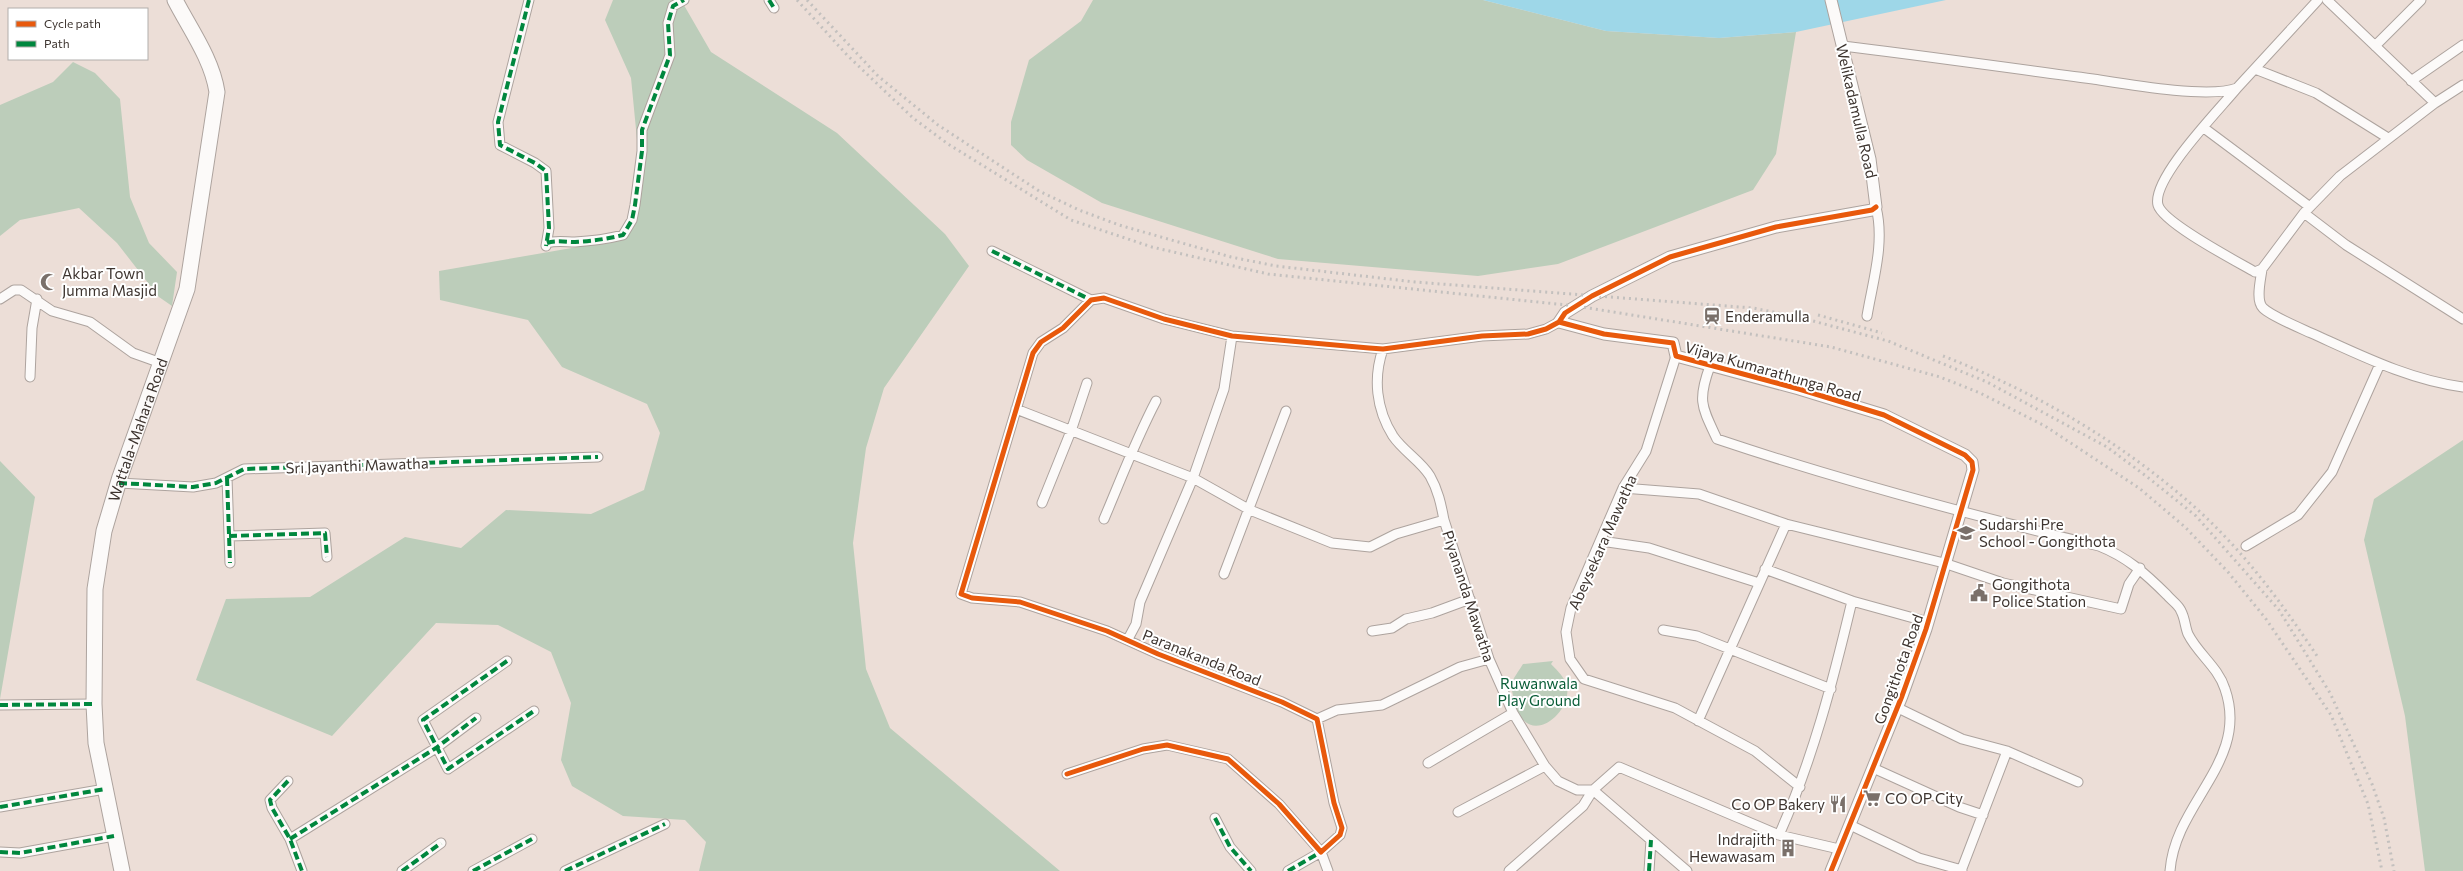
<svg xmlns="http://www.w3.org/2000/svg" width="2463" height="871" viewBox="0 0 2463 871" font-family="Commissioner,sans-serif">
<style>
.green{fill:#bccdba}
.water{fill:#9ed7e8}
.lines{fill:none;stroke-linecap:round;stroke-linejoin:round}
.minor-casing{stroke:#ada39e;stroke-width:11}
.tertiary-casing{stroke:#ada39e;stroke-width:13}
.primary-casing{stroke:#ada39e;stroke-width:17}
.minor{stroke:#fcfaf9;stroke-width:9}
.tertiary{stroke:#fcfaf9;stroke-width:11}
.primary{stroke:#fcfaf9;stroke-width:15}
.rail{stroke:#c3c0be;stroke-width:3;stroke-dasharray:2 4;stroke-linecap:butt}
.quiet{stroke:#00873e;stroke-width:4;stroke-dasharray:8 4;stroke-linecap:butt}
.cycleway-casing{stroke:#fff;stroke-width:8}
.cycleway{stroke:#e8590c;stroke-width:5}
.labels{text-anchor:middle;dominant-baseline:central;stroke-width:4;stroke-linejoin:round;paint-order:stroke}
.street-label{font-size:15px;fill:#3d342f;stroke:#fff}
.poi-label{font-size:15px;fill:#3d342f;stroke:#fff;text-anchor:start}
.park-label{font-size:15px;fill:#075b35;stroke:#fff}
</style>
<rect width="100%" height="100%" fill="#ecded7"/>
<path class="green" d="M613 0H681L711 52 837 133 945 234 969 266 884 388 866 448 853 543 866 669 890 728 1060 871H699L706 842 685 820 623 816 572 786 561 760 571 703 551 652 498 625 436 623 332 736 196 680 226 599 310 597 405 537 461 548 506 510 591 514 644 490 660 433 647 404 562 367 528 320 440 300 439 271 612 241 629 218 639 160 631 78 605 20Z
M1093 0H1483L1606 31 1719 38 1796 32 1776 154 1753 190 1558 264 1478 276 1278 259 1102 203 1027 160 1011 145V122L1029 60 1081 21Z
M73 62 95 73 120 99 130 197 149 243 177 272 172 306 159 297 117 243 79 208 20 220 0 236V105L53 82Z
M2463 440V871H2425L2405 716 2364 540 2374 499Z
M0 461 35 497 0 699Z
M1553 661 1551 664C1556 669 1562 675 1565 681 1579 707 1528 754 1515 703 1509 680 1510 685 1523 664Z"/>
<path class="water" d="M1483 0H1946L1796 32 1719 38 1606 31Z"/>
<g class="lines">
<g class="minor-casing">
<path id="minor" d="M529 0 498 122 500 145 535 163 546 171 549 228 546 246
M769 0 774 8
M2327 0 2435 103
M1843 46C1926 56 2009 68 2093 79 2125 84 2209 99 2237 88L2318 0
M2375 46 2421 0
M2255 69 2316 93 2388 138
M2411 81 2463 45
M2237 88C2220 109 2151 179 2158 205 2163 223 2236 261 2255 272L2262 269 2304 213 2340 176 2435 103 2463 85
M2204 128 2310 207
M2304 213 2346 245 2463 319
M547 243C556 240 566 242 575 242 592 241 607 239 623 235L632 220 635 205 642 151V130L670 55 668 23 673 6 684 0
M992 251 1091 300
M2262 269C2261 279 2255 300 2263 308 2271 316 2300 328 2311 333 2360 355 2409 380 2463 387
M0 299 14 290H21L52 311 90 322 133 353 161 363
M1867 316C1873 280 1885 243 1876 207
M1383 349C1373 378 1376 409 1393 436 1403 451 1421 461 1430 476 1438 490 1441 504 1444 520L1489 659 1513 713 1545 766 1558 781 1577 790H1593L1687 871
M1676 356 1646 451 1623 488 1571 608 1566 632 1570 659 1584 679 1675 708 1755 751 1800 787
M1710 366C1697 401 1702 407 1717 439 1842 481 1970 515 2099 546 2127 557 2146 574 2167 595 2171 600 2179 605 2181 611 2185 618 2185 627 2188 634 2198 654 2218 667 2225 689 2250 761 2175 802 2170 871
M30 377 32 328 37 299
M1016 409 1193 478 1250 510 1332 543 1370 547 1396 534 1444 520
M227 478 230 563
M119 483 193 487 216 483 244 469 598 457
M1623 488 1699 494 1786 524 1944 563 2003 583 2121 609 2129 584 2140 568
M1042 503 1071 431 1087 383
M1104 519C1121 479 1136 439 1156 401
M229 536 325 533 327 557
M1601 541 1649 548 1759 583
M2246 546 2298 515 2332 472 2380 364
M1765 569 1852 601C1833 681 1813 759 1779 835
M1224 574 1286 411
M1852 601 1928 622
M1663 630 1697 636 1831 689
M1372 631 1392 628 1406 619 1432 613 1470 599
M1128 639 1136 624 1140 602 1193 478 1224 389 1232 336
M507 661 423 720 448 769 534 711
M0 705 94 704
M1898 708 1962 739 2007 751 2078 782
M1317 719 1337 710 1382 705 1460 667 1489 659
M1698 721 1786 524
M1428 763 1513 713
M1873 768 1959 807 1983 815
M1067 774 1143 749 1167 745 1228 759 1279 804 1321 852 1340 835 1342 828 1334 803 1317 719 1282 702 1158 654 1107 631 1020 602 972 598 961 594 1033 353 1041 342 1063 328 1091 300 1104 298 1164 319 1232 336 1383 349 1482 336 1528 334 1546 329 1559 322
M288 781 270 800 272 808 290 839 302 871
M0 807 105 789
M1458 812 1545 766
M1215 818 1230 847 1251 871
M1850 825 1919 858 1962 870
M290 839 436 748 476 718
M0 852 20 853 114 836
M402 871 441 843
M473 871 532 839
M565 871 665 824
M1288 871 1321 852 1328 871
M1509 871 1583 806 1593 790 1619 767 1779 835 1839 849
M1649 871 1651 840
M1961 871 2007 751"/>
</g>
<g class="tertiary-casing">
<path id="tertiary" d="M1831 871 1902 696 1926 629 1973 470 1972 462 1965 455 1884 415 1799 389 1676 356 1673 343 1604 334 1559 322 1565 313 1592 296 1670 257 1776 227 1872 210 1876 207 1870 159 1831 0"/>
</g>
<g class="primary-casing">
<g id="primary">
<path id="s1" d="M122 871 96 743 94 704 95 589 104 531 120 477 187 289 217 92C212 59 190 29 175 0"/>
</g>
</g>
<use href="#minor" class="minor"/>
<use href="#tertiary" class="tertiary"/>
<use href="#primary" class="primary"/>
<path class="rail" d="M797 0 847 55 913 118 948 144 1071 220 1152 247 1268 274 1576 306 1831 347 1940 377 1980 393 2045 426 2139 488 2185 527 2228 572 2266 619 2331 715 2368 804 2382 871
M807 0 878 76 938 125 1039 191 1079 210 1119 225 1231 257 1276 266 1415 282 1753 308 1798 317 1888 341 1987 382 2107 447 2146 476 2196 516 2279 610 2330 693 2372 784 2384 818 2394 871
M1818 315 1882 333
M1943 356C2036 392 2125 444 2199 511 2246 554 2284 606 2319 659"/>
<path class="quiet" d="M529 0 498 122 500 145 535 163 546 171 549 228 546 246
M769 0 774 8
M547 243C556 240 566 242 575 242 592 241 607 239 623 235L632 220 635 205 642 151V130L670 55 668 23 673 6 684 0
M992 251 1091 300
M227 478 230 563
M119 483 193 487 216 483 244 469 598 457
M229 536 325 533 327 557
M507 661 423 720 448 769 534 711
M0 705 94 704
M288 781 270 800 272 808 290 839 302 871
M0 807 105 789
M1215 818 1230 847 1251 871
M290 839 436 748 476 718
M0 852 20 853 114 836
M402 871 441 843
M473 871 532 839
M565 871 665 824
M1288 871 1321 852
M1649 871 1651 840"/>
<g class="cycleway-casing">
<path id="cycleway" d="M1559 322 1604 334 1673 343 1676 356 1799 389 1884 415 1965 455 1972 462 1973 470 1926 629 1902 696 1831 871
M1067 774 1143 749 1167 745 1228 759 1279 804 1321 852 1340 835 1342 828 1334 803 1317 719 1282 702 1158 654 1107 631 1020 602 972 598 961 594 1033 353 1041 342 1063 328 1091 300 1104 298 1164 319 1232 336 1369 348 1383 349 1482 336 1528 334 1546 329 1559 322 1565 313 1592 296 1670 257 1776 227 1872 210 1876 207"/>
</g>
<use href="#cycleway" class="cycleway"/>
</g>
<defs>
<g id="mosque-bare" transform="scale(1.38)"><path d="M3.5-4.9A6 6 0 1 0 3.5 4.9A5 5 0 1 1 3.5-4.9Z" fill="#7a706a" stroke="#fff" stroke-width="2.5" paint-order="stroke"/></g>
<g id="station-bare" transform="scale(1.38)"><path d="M-3-6H3Q5-6 5-4V2Q5 4 3 4L4.5 6H3L1.5 4h-3L-3 6H-4.5L-3 4Q-5 4-5 2V-4Q-5-6-3-6ZM-3.5-4v3h7v-3ZM-3.5 1v1.5H-2V1ZM2 1v1.5H3.5V1Z" fill="#7a706a" stroke="#fff" stroke-width="2.5" paint-order="stroke"/></g>
<g id="school-bare" transform="scale(1.38)"><path d="M0-5L7-2L0 1L-7-2ZM-4 1L0 2.5L4 1V4Q0 6-4 4Z" fill="#7a706a" stroke="#fff" stroke-width="2.5" paint-order="stroke"/></g>
<g id="civic-bare" transform="scale(1.38)"><path d="M-.6-6.5H3V-4.5H.6V-3L4-1V1h2V6H-6V1h2V-1L-.6-3ZM-1.2 2.5V6h2.4V2.5Z" fill="#7a706a" stroke="#fff" stroke-width="2.5" paint-order="stroke"/></g>
<g id="supermarket-bare" transform="scale(1.38)"><path d="M-6-5.5h2.5l.6 2H6L4.5 2H-2.5L-4.4-4H-6ZM-1.5 3.2a1.3 1.3 0 1 0 .1 0ZM3 3.2a1.3 1.3 0 1 0 .1 0Z" fill="#7a706a" stroke="#fff" stroke-width="2.5" paint-order="stroke"/></g>
<g id="restaurant-bare" transform="scale(1.38)"><path d="M-5-6h1v4h1v-4h1v4h1v-4h1v5L-1.5 .5V6h-2V.5L-5-1ZM5-6V6H3V1.5H1.5Q1.5-4 5-6Z" fill="#7a706a" stroke="#fff" stroke-width="2.5" paint-order="stroke"/></g>
<g id="building-bare" transform="scale(1.38)"><path d="M-4-6H4V6H1V3H-1V6H-4ZM-2.5-4.3h1.7v1.8h-1.7ZM.8-4.3h1.7v1.8H.8ZM-2.5-1h1.7V.8h-1.7ZM.8-1h1.7V.8H.8Z" fill="#7a706a" stroke="#fff" stroke-width="2.5" paint-order="stroke"/></g>
</defs>
<g fill-rule="evenodd">
<use href="#mosque-bare" x="49" y="282"/>
<use href="#station-bare" x="1712" y="316"/>
<use href="#school-bare" x="1966" y="533"/>
<use href="#civic-bare" x="1979" y="593"/>
<use href="#supermarket-bare" x="1872" y="798"/>
<use href="#restaurant-bare" x="1838" y="804"/>
<use href="#building-bare" x="1788" y="848"/>
</g>
<g class="labels">
<g class="street-label">
<text transform="translate(1857 111) rotate(77)">Welikadamulla Road</text>
<text transform="translate(1773 371) rotate(16)">Vijaya Kumarathunga Road</text>
<text stroke="none"><textPath href="#s1" startOffset="450">Wattala-Mahara Road</textPath></text>
<text transform="translate(357 465) rotate(-2)">Sri Jayanthi Mawatha</text>
<text transform="translate(1602 542) rotate(-66)">Abeysekara Mawatha</text>
<text transform="translate(1469 596) rotate(72)">Piyananda Mawatha</text>
<text transform="translate(1202 657) rotate(22)">Paranakanda Road</text>
<text transform="translate(1898 669) rotate(-70)">Gongithota Road</text>
</g>
<g class="poi-label">
<text x="62" y="273">Akbar Town<tspan x="62" dy="17">Jumma Masjid</tspan></text>
<text x="1725" y="316">Enderamulla</text>
<text x="1979" y="524">Sudarshi Pre<tspan x="1979" dy="17">School - Gongithota</tspan></text>
<text x="1992" y="584">Gongithota<tspan x="1992" dy="17">Police Station</tspan></text>
<text x="1885" y="798">CO OP City</text>
<text x="1825" y="804" text-anchor="end">Co OP Bakery</text>
<text x="1775" y="839" text-anchor="end">Indrajith<tspan x="1775" dy="17">Hewawasam</tspan></text>
</g>
<g class="park-label">
<text x="1539" y="683">Ruwanwala<tspan x="1539" dy="17">Play Ground</tspan></text>
</g>
</g>
<rect x="8" y="8" width="140" height="52" fill="#ffffff" stroke="#b1aeac"/>
<rect x="16" y="21" width="20" height="6" fill="#e8590c" stroke="#b1aeac"/>
<text x="44" y="28" font-size="12" fill="#3d342f">Cycle path</text>
<rect x="16" y="41" width="20" height="6" fill="#00873e" stroke="#b1aeac"/>
<text x="44" y="48" font-size="12" fill="#3d342f">Path</text>
</svg>
